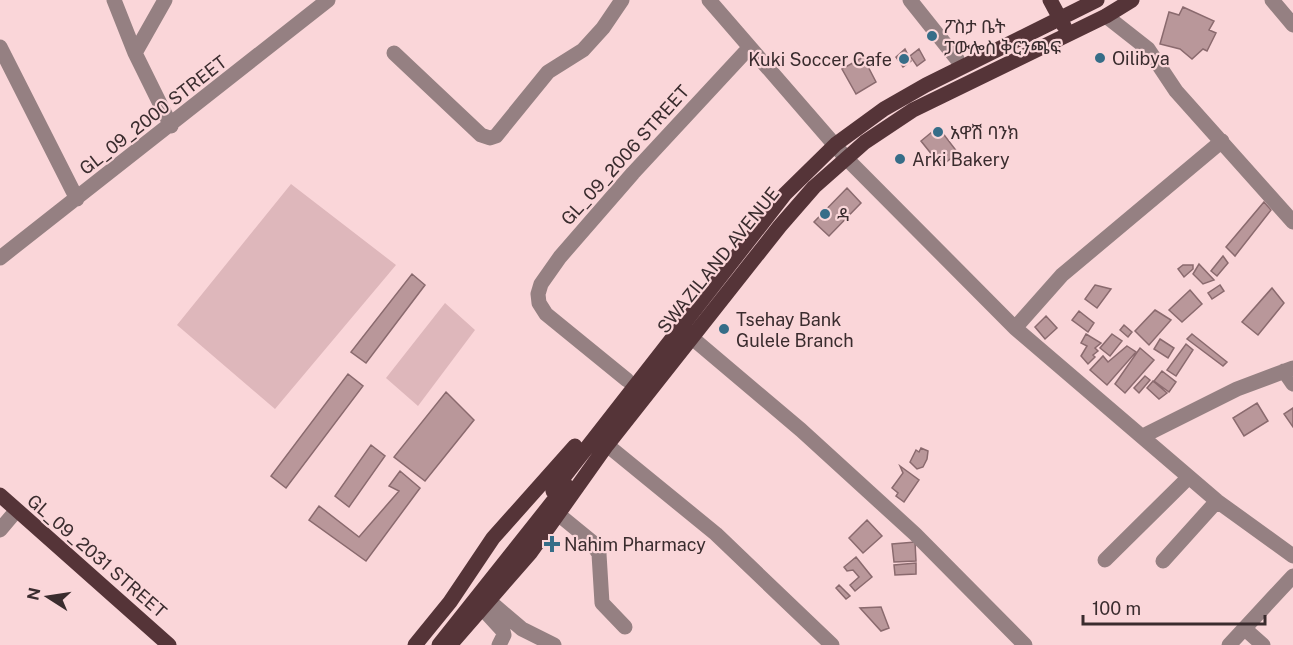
<svg xmlns="http://www.w3.org/2000/svg" width="1293" height="645" viewBox="0 0 1293 645" font-family="'Public Sans','Noto Sans Ethiopic',sans-serif">
<style>
.green{fill:#deb7bb}
.building{fill:#b9979a;stroke:#8a6a6e;stroke-width:1.5}
.lines{fill:none;stroke-linecap:round;stroke-linejoin:round}
.minor{stroke:#958082;stroke-width:15}
.major{stroke:#553438;stroke-width:15}
.poi-dot{fill:#366d88;stroke:#fad6d9;stroke-width:2}
.labels{text-anchor:middle;dominant-baseline:central;stroke-width:4.5;stroke-linejoin:round;paint-order:stroke}
.poi-label{font-size:18px;fill:#3a2c2e;stroke:#fad6d9;text-anchor:start}
.street-label{font-size:18px;fill:#3a2c2e;stroke:#fad6d9}
</style>
<rect width="100%" height="100%" fill="#fad6d9"/>
<path class="green" d="M291 184 396 265 275 409 177 325Z
M445 303 475 330 418 406 386 378Z"/>
<path class="building" d="M1183 7 1214 21 1209 30 1216 33 1207 51 1203 49 1192 59 1180 49 1160 44 1169 12 1179 15Z
M905 49 911 61 903 67 896 57Z
M919 49 925 60 917 66 910 56Z
M863 57 876 82 856 94 842 69Z
M938 127 958 153 941 166 921 141Z
M847 188 861 203 829 236 814 222Z
M1264 202 1271 210 1235 256 1226 247Z
M1223 256 1228 263 1217 276 1211 271Z
M1199 264 1214 280 1203 284 1193 274Z
M1183 265H1193V269L1184 277 1178 269Z
M412 274 425 285 366 363 351 352Z
M1095 285 1111 289 1097 308 1085 299Z
M1220 285 1224 291 1212 299 1208 293Z
M1272 288 1284 303 1258 335 1242 322Z
M1190 290 1202 304 1182 322 1169 310Z
M1155 310 1171 320 1149 345 1135 331Z
M1079 311 1094 323 1088 332 1072 320Z
M1046 316 1057 328 1045 339 1035 327Z
M1124 325 1132 332 1128 337 1120 330Z
M1086 334 1101 343 1095 348 1098 351 1093 355 1095 357 1088 364 1081 356 1087 346 1081 343Z
M1112 334 1122 341 1110 356 1100 348Z
M1192 334 1227 362 1223 366 1187 339Z
M1160 339 1174 348 1168 358 1154 349Z
M1186 344 1193 350 1176 376 1167 370Z
M1127 346 1136 352 1107 385 1090 370 1103 356 1108 362Z
M1140 348 1154 360 1125 393 1115 384Z
M1162 371 1176 382 1169 392 1154 381Z
M348 374 363 386 286 488 271 476Z
M1145 376 1150 380 1139 393 1134 388Z
M1153 381 1167 393 1159 399 1147 388Z
M446 392 474 420 425 481 394 457Z
M1257 403 1268 421 1244 436 1233 418Z
M1293 408V427L1284 414Z
M371 445 385 456 349 507 335 496Z
M921 448 928 451 927 459 923 467 917 469 910 462 916 450 919 452Z
M900 466 919 480 904 502 896 496 898 493 892 488 903 473Z
M400 471 420 488 366 561 309 520 319 506 359 537 399 491 389 486Z
M867 520 882 536 863 553 849 538Z
M915 542 916 561 894 562 892 544Z
M856 557 872 577 855 591 850 585 859 577 853 570 847 571 844 567Z
M916 563V574L895 575 894 565Z
M839 585 850 596 846 599 836 588Z
M881 607 889 628 881 631 860 608Z"/>
<g class="lines">
<path class="minor" d="M114 0 135 53 171 126
M709 0 846 158 1015 328 1217 501 1293 556
M910 0 957 59
M1272 0 1293 25
M1106 16 1148 49 1176 91 1293 222
M0 47 77 199
M135 53 165 0
M394 53 481 135 490 138 496 136 548 72 583 50 603 28 622 0
M0 258 328 0
M1015 328 1062 275 1222 141
M691 337 801 430 915 534 1025 645
M1284 371 1293 384
M627 380 546 314 539 303 538 294 541 284 560 257 633 173 749 48
M1143 436 1237 389 1293 368
M607 445 716 534 832 645
M558 514 591 541 599 554 602 603 625 627
M0 530 16 511
M1105 560 1189 477
M1163 561 1217 501
M488 600 522 629 554 645
M481 607 503 631 504 635 499 645
M1245 629 1263 645
M1229 645 1293 576"/>
<path class="major" d="M1050 0 1064 26
M553 491 785 194 836 144 884 109 926 85 1097 0
M0 495 169 645
M415 645 450 602 493 538 575 446
M439 645 566 485
M450 645 531 552 607 445 780 226 814 187 865 142 913 110 1106 16 1132 0"/>
</g>
<g class="poi-dot">
<circle cx="932" cy="36" r="6"/>
<circle cx="1100" cy="58" r="6"/>
<circle cx="904" cy="59" r="6"/>
<circle cx="938" cy="132" r="6"/>
<circle cx="900" cy="159" r="6"/>
<circle cx="825" cy="214" r="6"/>
<circle cx="724" cy="329" r="6"/>
<path d="M549 535h6v6h6v6h-6v6h-6v-6h-6v-6h6z"/>
</g>
<g class="labels">
<g class="poi-label">
<text x="944" y="26">ፖስታ ቤት<tspan x="944" dy="21">ፓውሎስ ቅርንጫፍ</tspan></text>
<text x="1112" y="58">Oilibya</text>
<text x="892" y="59" text-anchor="end">Kuki Soccer Cafe</text>
<text x="950" y="132">አዋሽ ባንክ</text>
<text x="912" y="159">Arki Bakery</text>
<text x="837" y="214">ዳ</text>
<text x="736" y="319">Tsehay Bank<tspan x="736" dy="21">Gulele Branch</tspan></text>
<text x="564" y="544">Nahim Pharmacy</text>
</g>
<g class="street-label">
<text transform="translate(153 115) rotate(-38)">GL_09_2000 STREET</text>
<text transform="translate(625 155) rotate(-48)">GL_09_2006 STREET</text>
<text transform="translate(718 260) rotate(-51)">SWAZILAND AVENUE</text>
<text transform="translate(97 556) rotate(41)">GL_09_2031 STREET</text>
</g>
</g>
<g transform="translate(48 597) rotate(282)" stroke="#fad6d9" stroke-width="4.5" paint-order="stroke">
<path d="M0-4.5L10 22L0 15L-10 22Z" fill="#3a2c2e"/>
<text y="-9" font-size="16" font-weight="bold" text-anchor="middle" fill="#3a2c2e">N</text>
</g>
<path d="M1083 615v9h182v-9" fill="none" stroke="#3a2c2e" stroke-width="3"/>
<text x="1092" y="615" font-size="18" fill="#3a2c2e" stroke="#fad6d9" stroke-width="4.5" paint-order="stroke">100 m</text>
</svg>
